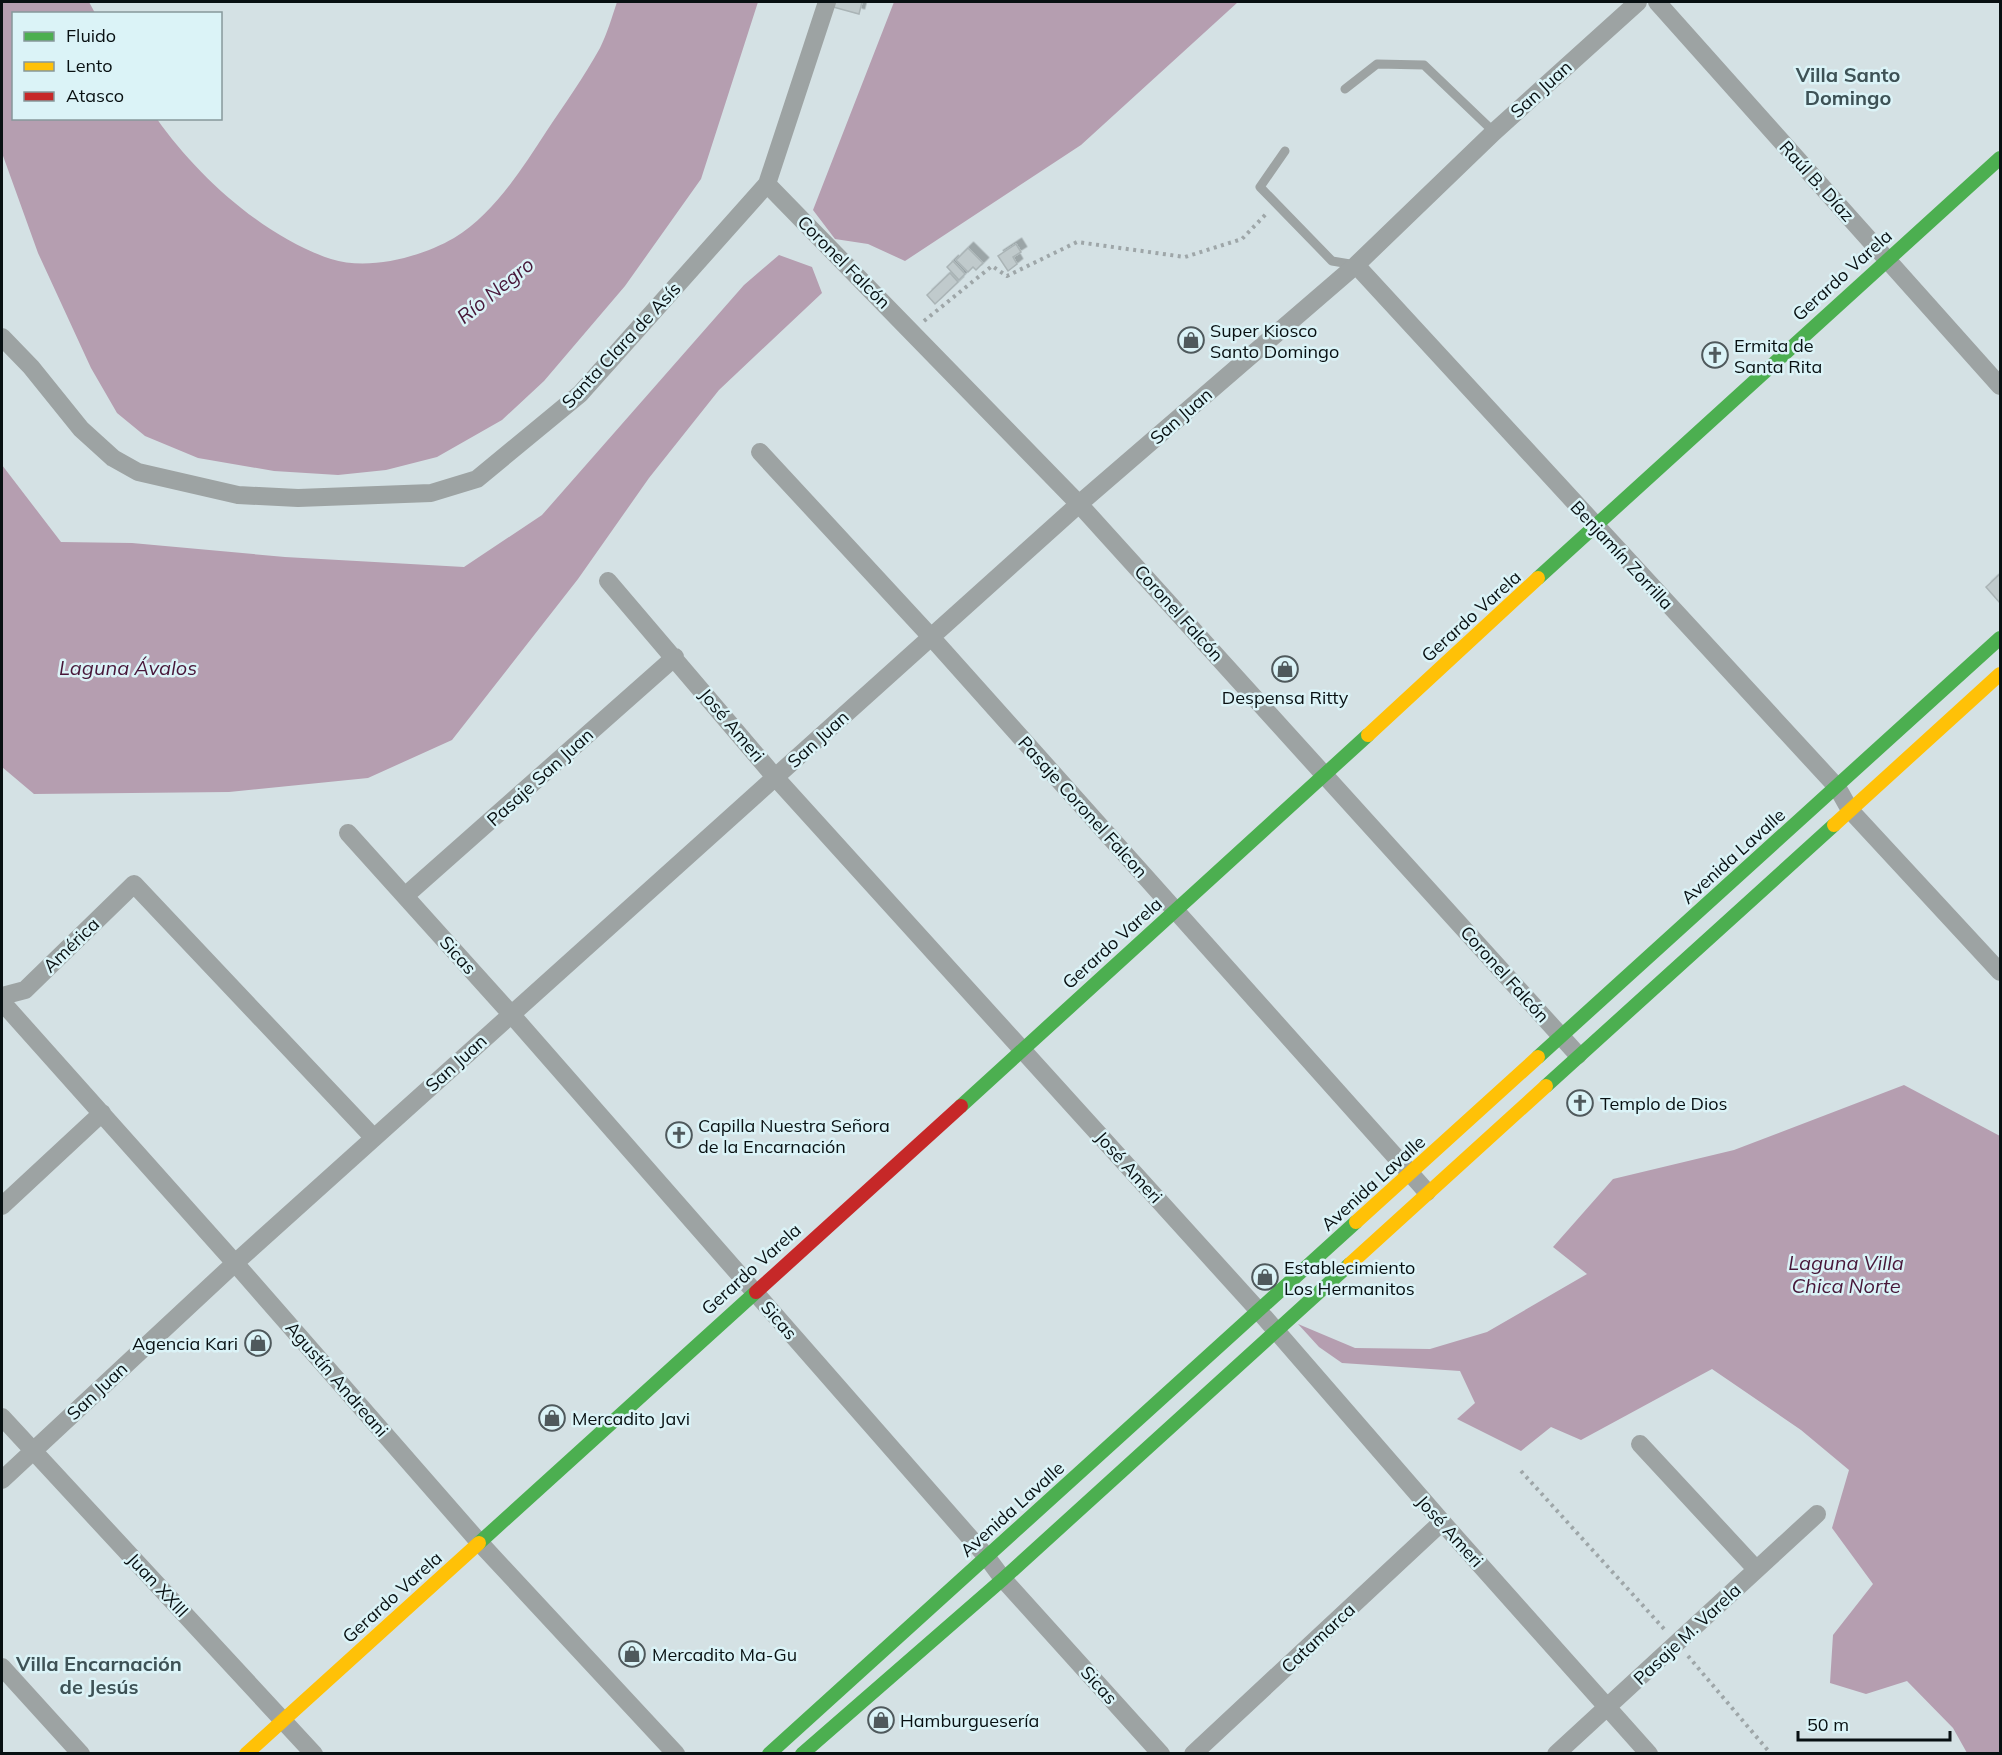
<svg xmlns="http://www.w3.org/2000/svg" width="2002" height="1755" viewBox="0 0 2002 1755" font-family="Mulish,sans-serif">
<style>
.water{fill:#b59eb0}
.building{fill:#c0cacc;stroke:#aab4b6;stroke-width:1.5;filter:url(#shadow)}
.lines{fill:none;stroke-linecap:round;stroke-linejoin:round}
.path{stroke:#9ea6a8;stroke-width:4;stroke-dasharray:3 4.5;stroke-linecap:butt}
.lane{stroke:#9da3a3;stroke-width:9}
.street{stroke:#9da3a3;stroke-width:18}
.fast{stroke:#4caf50;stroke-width:14}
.slow{stroke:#ffc107;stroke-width:14}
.jam{stroke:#c62828;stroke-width:14}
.labels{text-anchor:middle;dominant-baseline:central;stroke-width:5;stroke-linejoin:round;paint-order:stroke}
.street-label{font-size:18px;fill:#081012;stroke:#dbf3f7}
.poi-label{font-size:18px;fill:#081012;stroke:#dbf3f7;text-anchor:start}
.neighbourhood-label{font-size:20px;font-weight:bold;fill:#3e5256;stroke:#dbf3f7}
.water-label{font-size:20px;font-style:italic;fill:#471638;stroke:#dbf3f7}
</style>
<defs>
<filter id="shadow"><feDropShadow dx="5.5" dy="-5.5" stdDeviation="0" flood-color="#0004"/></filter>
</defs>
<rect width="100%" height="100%" fill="#d4e1e4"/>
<path class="water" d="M2 2H89L95 13 14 14V118L157 119C197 176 264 237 331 259 369 271 421 257 454 238 494 214 521 170 546 132 564 105 584 77 600 48 607 34 612 17 617 2H758L701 179 625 286 544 381 502 420 437 457 386 470 338 475 274 471 198 458 145 436 117 413 91 368 38 253 2 153Z
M894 2H1238L1081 145 905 261 868 244 835 239 813 210Z
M779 255 812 267 822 293 719 390 649 478 578 579 452 740 368 778 229 792 34 794 2 767V465L61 542 132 543 285 557 464 567 542 515 744 285Z
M1904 1085 2000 1136V1753H1967L1953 1728 1907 1681 1866 1694 1830 1683 1833 1635 1873 1584 1832 1528 1849 1470 1801 1430 1712 1369 1581 1440 1551 1427 1521 1451 1457 1419 1475 1403 1460 1371 1342 1363 1319 1347 1298 1324 1355 1348 1430 1349 1487 1332 1587 1274 1553 1247 1613 1179 1734 1150Z"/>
<path class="building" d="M834 2H862L859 14 833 7Z
M1016 244 1021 252 1013 257 1017 264 1008 271 998 256Z
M968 248 983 263 976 270 973 267 968 272 956 260Z
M953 261 965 274 959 280 947 267Z
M950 273 958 282 935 304 927 295Z
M2000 574V603L1986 587Z"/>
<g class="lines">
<path class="path" d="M924 321 992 266 1007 276 1077 242 1185 257 1242 239 1267 213
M1521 1471 1665 1630
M1688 1656 1771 1754"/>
<path class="lane" d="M1345 89 1377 64 1424 65 1494 132
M1285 151 1260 187 1332 261 1356 265"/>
<path class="street" d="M1657 2 2000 386
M767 184 1079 504 1578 1055
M1356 265 1837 787 1850 810 2000 972
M2 337 31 367 81 429 113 458 138 472 238 495 298 498 431 493 477 479 580 394 767 184 827 2
M760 452 932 638 1427 1192
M608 581 775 777 1258 1310 1442 1522 1649 1754
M348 833 511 1014 986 1556 1003 1579 1161 1754
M405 896 675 657
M2 996 25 990 134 884 374 1138
M2 1002 235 1263 479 1542 676 1754
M2 1206 102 1113
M2 1417 314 1754
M1640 1444 1756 1569
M2 1480 235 1263 1079 504 1356 265 1494 132 1638 2
M2 1667 81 1754
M1193 1754 1442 1522
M1556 1754 1817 1514"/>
<path class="fast" d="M1538 578 2000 158
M1538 1057 2000 638
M1546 1086 1834 825
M961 1106 1368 735
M479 1543 756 1292
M769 1754 1356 1222
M802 1754 1003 1579 1350 1264"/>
<path class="slow" d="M1368 735 1538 578
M1834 825 2000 674
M1356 1222 1538 1057
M1350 1264 1546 1086
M246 1754 479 1543"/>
<path class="jam" d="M756 1292 961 1106"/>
</g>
<defs>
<g id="shop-ring" transform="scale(1.35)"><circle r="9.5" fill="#dbf3f7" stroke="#4f595c" stroke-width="1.5"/><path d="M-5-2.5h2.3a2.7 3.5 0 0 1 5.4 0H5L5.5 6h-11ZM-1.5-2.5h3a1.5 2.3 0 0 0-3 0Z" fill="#4f595c"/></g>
<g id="church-ring" transform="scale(1.35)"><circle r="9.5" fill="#dbf3f7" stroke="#4f595c" stroke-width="1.5"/><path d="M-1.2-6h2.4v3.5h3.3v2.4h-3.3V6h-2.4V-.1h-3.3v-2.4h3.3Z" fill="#4f595c"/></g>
</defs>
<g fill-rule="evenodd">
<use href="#shop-ring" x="1191" y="340"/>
<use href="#church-ring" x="1715" y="355"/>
<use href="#shop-ring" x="1285" y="669"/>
<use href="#church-ring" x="1580" y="1103"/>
<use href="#church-ring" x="679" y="1135"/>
<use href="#shop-ring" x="1265" y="1277"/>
<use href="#shop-ring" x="258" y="1343"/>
<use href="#shop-ring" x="552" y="1418"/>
<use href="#shop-ring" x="632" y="1654"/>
<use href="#shop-ring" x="881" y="1720"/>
</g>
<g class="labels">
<g class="street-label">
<text transform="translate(1541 89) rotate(-42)">San Juan</text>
<text transform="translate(1817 181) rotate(48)">Raúl B. Díaz</text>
<text transform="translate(844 262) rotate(45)">Coronel Falcón</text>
<text transform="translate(1842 275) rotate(-42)">Gerardo Varela</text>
<text transform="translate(621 345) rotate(-47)">Santa Clara de Asís</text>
<text transform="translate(1181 416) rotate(-41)">San Juan</text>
<text transform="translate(1622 555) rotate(47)">Benjamín Zorrilla</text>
<text transform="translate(1179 613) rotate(48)">Coronel Falcón</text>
<text transform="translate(1471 616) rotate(-42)">Gerardo Varela</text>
<text transform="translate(732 725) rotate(50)">José Ameri</text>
<text transform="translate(818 739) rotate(-42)">San Juan</text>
<text transform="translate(540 777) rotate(-42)">Pasaje San Juan</text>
<text transform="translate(1083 807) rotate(48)">Pasaje Coronel Falcon</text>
<text transform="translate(1733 856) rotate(-42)">Avenida Lavalle</text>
<text transform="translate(1112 943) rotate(-42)">Gerardo Varela</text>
<text transform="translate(71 945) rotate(-44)">América</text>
<text transform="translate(458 955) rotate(48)">Sicas</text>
<text transform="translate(1505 974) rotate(48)">Coronel Falcón</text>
<text transform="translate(456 1063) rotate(-42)">San Juan</text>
<text transform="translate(1129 1167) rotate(48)">José Ameri</text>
<text transform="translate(1373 1183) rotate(-42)">Avenida Lavalle</text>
<text transform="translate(751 1269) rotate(-42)">Gerardo Varela</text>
<text transform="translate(779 1320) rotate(49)">Sicas</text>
<text transform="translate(337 1379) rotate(49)">Agustín Andreani</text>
<text transform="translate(97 1391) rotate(-43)">San Juan</text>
<text transform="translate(1012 1509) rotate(-42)">Avenida Lavalle</text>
<text transform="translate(1450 1531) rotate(48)">José Ameri</text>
<text transform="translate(158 1585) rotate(47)">Juan XXIII</text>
<text transform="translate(392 1597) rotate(-42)">Gerardo Varela</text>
<text transform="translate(1687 1634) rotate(-43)">Pasaje M. Varela</text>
<text transform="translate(1318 1638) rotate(-43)">Catamarca</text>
<text transform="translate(1099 1685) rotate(48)">Sicas</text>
</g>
<g class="poi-label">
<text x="1210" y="330">Super Kiosco<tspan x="1210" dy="21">Santo Domingo</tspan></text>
<text x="1734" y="345">Ermita de<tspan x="1734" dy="21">Santa Rita</tspan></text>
<text x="1285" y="697" text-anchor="middle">Despensa Ritty</text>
<text x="1600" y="1103">Templo de Dios</text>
<text x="698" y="1125">Capilla Nuestra Señora<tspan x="698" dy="21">de la Encarnación</tspan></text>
<text x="1284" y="1267">Establecimiento<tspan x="1284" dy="21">Los Hermanitos</tspan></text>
<text x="238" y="1343" text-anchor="end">Agencia Kari</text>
<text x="572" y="1418">Mercadito Javi</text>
<text x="652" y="1654">Mercadito Ma-Gu</text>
<text x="900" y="1720">Hamburguesería</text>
</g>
<g class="neighbourhood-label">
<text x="1848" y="74">Villa Santo<tspan x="1848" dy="23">Domingo</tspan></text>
<text x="99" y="1663">Villa Encarnación<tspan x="99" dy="23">de Jesús</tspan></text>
</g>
<g class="water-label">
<text transform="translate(495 290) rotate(-39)">Río Negro</text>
<text x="128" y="667">Laguna Ávalos</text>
<text x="1846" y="1262">Laguna Villa<tspan x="1846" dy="23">Chica Norte</tspan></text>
</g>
</g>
<rect width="2002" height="1755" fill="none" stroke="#081012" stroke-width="6"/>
<rect x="12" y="12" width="210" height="108" fill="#dbf3f7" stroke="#87989b" stroke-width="1.5"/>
<rect x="24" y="32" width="30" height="9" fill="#4caf50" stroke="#87989b" stroke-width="1.5"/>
<text x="66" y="42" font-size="18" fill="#081012">Fluido</text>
<rect x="24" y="62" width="30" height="9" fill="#ffc107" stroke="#87989b" stroke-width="1.5"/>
<text x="66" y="72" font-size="18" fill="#081012">Lento</text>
<rect x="24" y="92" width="30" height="9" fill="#c62828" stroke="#87989b" stroke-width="1.5"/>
<text x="66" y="102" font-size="18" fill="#081012">Atasco</text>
<path d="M1798 1731v9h152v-9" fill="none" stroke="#081012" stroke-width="3"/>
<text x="1807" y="1731" font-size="18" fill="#081012" stroke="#dbf3f7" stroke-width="4.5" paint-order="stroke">50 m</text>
</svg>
